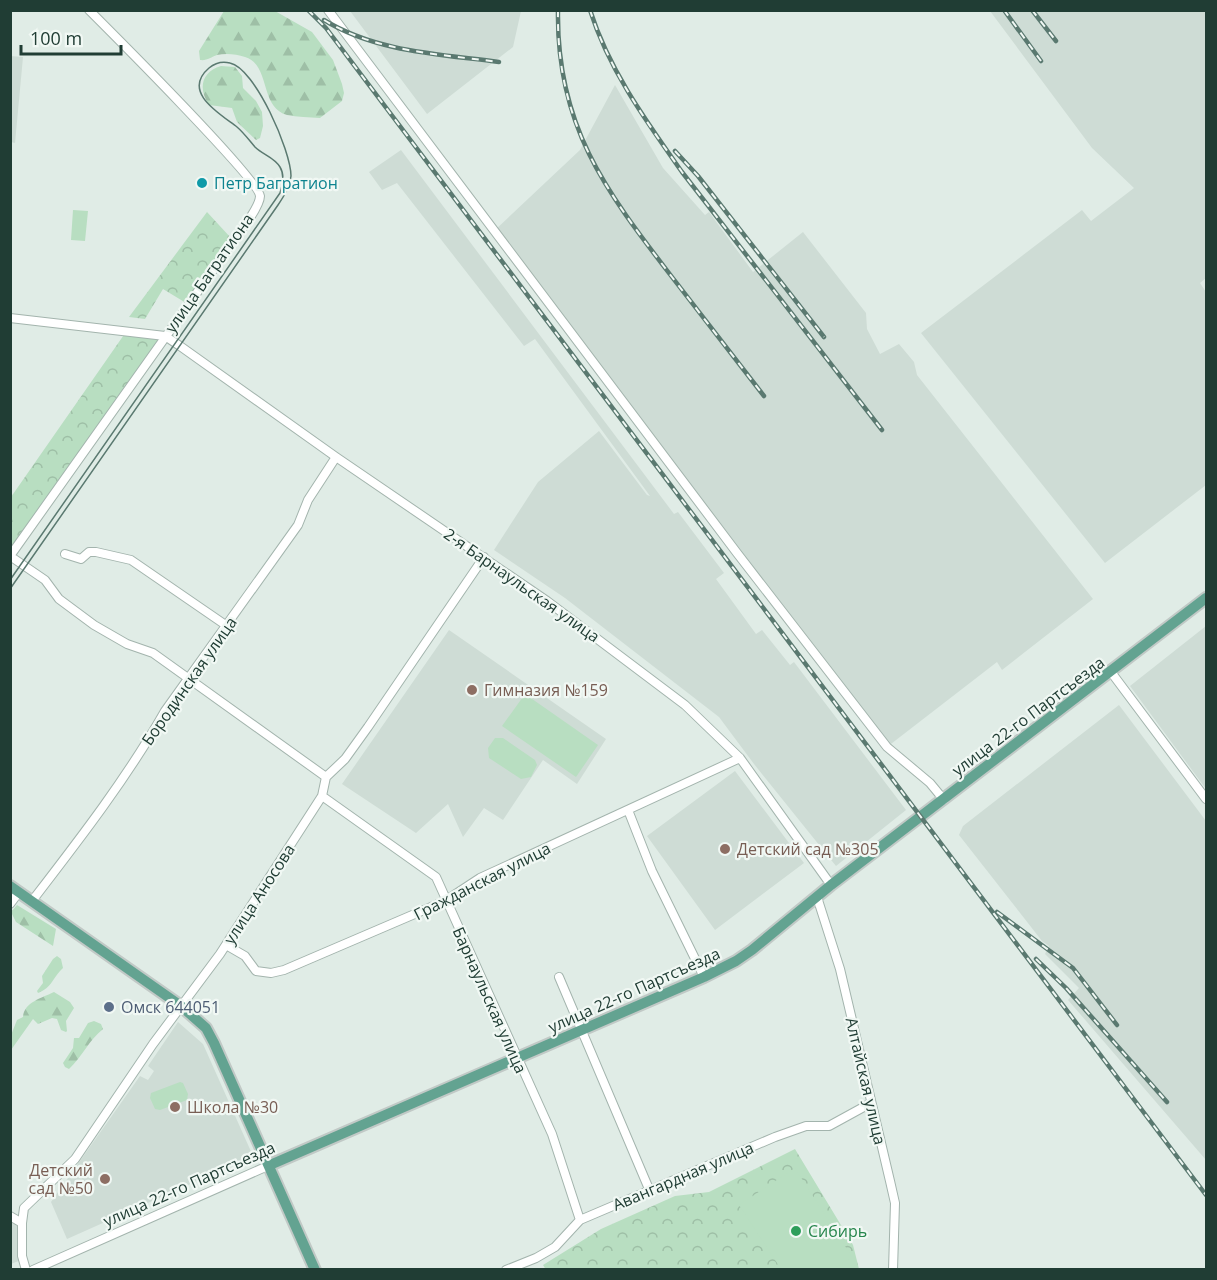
<svg xmlns="http://www.w3.org/2000/svg" width="1217" height="1280" viewBox="0 0 1217 1280" font-family="'Open Sans',sans-serif">
<style>
.built{fill:#cedcd5}
.forest{fill:url(#forest-firs)}
.park{fill:url(#park-crowns)}
.pitch{fill:#b8dec1}
.lines{fill:none;stroke-linecap:round;stroke-linejoin:round}
.minor-casing{stroke:#a3b4ad;stroke-width:10}
.major-casing{stroke:#c1c9c6;stroke-width:14}
.minor{stroke:#fff;stroke-width:8}
.major{stroke:#63a391;stroke-width:10}
.tram{stroke:#5a7970;stroke-width:1.5}
.rail-casing{stroke:#5a7970;stroke-width:4.5}
.rail{stroke:#f1f8f4;stroke-width:2;stroke-dasharray:7;stroke-linecap:butt}
.culture-dot{fill:#0f9aa8;stroke:#f1f8f4;stroke-width:2}
.education-dot{fill:#8d6e63;stroke:#f1f8f4;stroke-width:2}
.service-dot{fill:#5c6f8a;stroke:#f1f8f4;stroke-width:2}
.leisure-dot{fill:#2e9e5b;stroke:#f1f8f4;stroke-width:2}
.labels{text-anchor:middle;dominant-baseline:central;stroke-width:4.5;stroke-linejoin:round;paint-order:stroke}
.culture-label{font-size:16px;fill:#0d838f;stroke:#f1f8f4;text-anchor:start}
.street-label{font-size:16px;fill:#203d34;stroke:#f1f8f4}
.education-label{font-size:16px;fill:#785e54;stroke:#f1f8f4;text-anchor:start}
.service-label{font-size:16px;fill:#4e5e75;stroke:#f1f8f4;text-anchor:start}
.leisure-label{font-size:16px;fill:#27864d;stroke:#f1f8f4;text-anchor:start}
</style>
<defs>
<pattern id="forest-firs" width="22" height="20" patternUnits="userSpaceOnUse" patternTransform="scale(1.5)"><rect width="22" height="20" fill="#b8dec1"/><path d="M5 1l3.5 6h-7zM16 11l3.5 6h-7z" fill="#9ebfa6"/></pattern>
<pattern id="park-crowns" width="20" height="18" patternUnits="userSpaceOnUse" patternTransform="scale(1.5)"><rect width="20" height="18" fill="#b8dec1"/><path d="M2 6a3 3 0 1 1 6 0M12 15a3 3 0 1 1 6 0" fill="none" stroke="#9ebfa6"/></pattern>
</defs>
<rect width="100%" height="100%" fill="#e0ece6"/>
<path class="built" d="M350 11H521L513 47 427 114Z
M990 11H1206V278L1200 283 1206 292V485L1105 563 921 333 1082 210 1091 221 1134 188 1092 148Z
M10 56 23 57 15 143 11 142Z
M615 85 663 168 705 215 709 212 753 272 803 232 866 313 867 329 880 354 899 344 914 362 917 375 1093 599 1002 670 997 662 887 747 494 231 580 150Z
M401 150 674 514 678 512 724 573 716 579 756 634 762 630 790 665 794 662 906 810 836 866 754 764 719 717 565 598 494 550 538 482 599 431 647 495 650 496 535 339 524 346 397 183 382 190 369 172Z
M1206 626V789L1130 686Z
M449 630 606 739 577 784 543 760 503 820 484 808 463 837 448 804 416 833 342 784Z
M1119 705 1206 821V1160L1068 1000 1079 988 1045 954 1049 946 1042 941 959 835 963 826Z
M735 771 804 863 715 930 647 836Z
M178 1022 203 1044 253 1156 67 1239 51 1202 140 1076 148 1080 154 1071 148 1066Z
M10 1217 19 1223 21 1260 11 1264Z"/>
<path class="forest" d="M224 11H275L312 32 333 60 342 84 344 93 342 101 320 118C309 117 297 117 287 115 259 107 271 65 245 57 236 54 226 53 217 55 211 57 207 61 200 60L199 51Z
M221 66 235 67 242 76 243 88 256 101 262 112 263 126 260 138 256 140 237 122 232 108 209 105C198 89 201 72 221 66Z
M17 905 56 929 53 946 16 922 11 912Z
M57 956 61 959 63 968C53 977 52 988 38 993L37 991 43 983 42 976 53 959Z
M54 992 70 1002 74 1008 66 1021 67 1031 66 1032 61 1030 57 1019 52 1018 38 1024 33 1019 11 1050V1035L17 1020 23 1017C24 1002 42 998 54 992Z
M94 1021 101 1024 103 1029C89 1040 82 1057 69 1069L65 1067 63 1063 73 1048 74 1038H79L88 1023Z"/>
<path class="park" d="M207 212 231 238 186 303 163 289 145 319 129 317Z
M128 329 158 337 159 340 11 553V497Z
M795 1149 853 1245 859 1269 546 1270 543 1265 601 1229 675 1196 709 1192Z"/>
<path class="pitch" d="M73 210 88 211 85 241 71 240Z
M525 694 598 745 576 777 502 726Z
M495 738H503L535 760 537 765 531 777 521 779 489 758 488 748Z
M180 1082 183 1083 188 1094 187 1100 160 1110 155 1109 150 1098 151 1093Z
M795 1168 852 1257 833 1269H781L739 1205Z"/>
<g class="lines">
<g class="minor-casing">
<path id="minor" d="M328 10 737 553 887 747 930 783 944 800
M10 318 165 336 180 346 336 457 547 601 685 705 740 758 831 885
M65 554 81 559 89 552H96L131 560 227 626
M10 556 240 232C246 224 260 205 260 196 259 180 110 31 89 10
M10 556 45 580 59 599 94 625 127 644 153 653 326 777
M1111 672 1206 799
M322 796 436 877 552 1134 580 1220
M628 810 652 871 704 977
M817 897 840 969 890 1181 895 1203 893 1270
M32 901C79 840 127 778 165 711L298 525 308 500 336 457
M10 904 19 892
M226 945 245 956 256 971 271 973 284 970 445 901 480 878 740 758
M559 977 649 1189
M10 1216 22 1223V1256L26 1270
M22 1223 24 1208 75 1159 153 1044 220 954 322 796 326 777 345 759 368 727 484 557
M33 1270 270 1165
M506 1270 536 1258 555 1247 580 1220 775 1137 806 1126H829L871 1103"/>
</g>
<g class="major-casing">
<path id="major" d="M10 886 181 1006 206 1028 214 1043 315 1270
M270 1165 704 977 736 961 752 950 831 885 1206 598"/>
</g>
<use href="#minor" class="minor"/>
<use href="#major" class="major"/>
<path class="tram" d="M10 580 280 193C283 184 285 175 280 167 274 157 263 155 255 147 249 140 244 133 237 127 220 114 181 92 209 68 215 63 222 61 230 63 255 68 291 151 291 176 290 187 284 196 278 205L10 589"/>
<g class="rail-casing">
<path id="rail" d="M308 10 326 28 1206 1195
M558 10C556 125 605 190 672 277 702 316 733 356 764 396
M590 10C609 70 646 121 682 172L882 430
M1004 10 1041 61
M1032 10 1056 41
M324 20C376 52 439 54 499 62
M675 151 698 176 824 337
M997 912 1073 968 1117 1025
M1036 959 1066 988 1167 1102"/>
</g>
<use href="#rail" class="rail"/>
</g>
<circle class="culture-dot" cx="202" cy="183" r="6"/>
<g class="education-dot">
<circle cx="472" cy="690" r="6"/>
<circle cx="725" cy="849" r="6"/>
<circle cx="175" cy="1107" r="6"/>
<circle cx="105" cy="1179" r="6"/>
</g>
<circle class="service-dot" cx="109" cy="1007" r="6"/>
<circle class="leisure-dot" cx="796" cy="1231" r="6"/>
<g class="labels">
<g class="culture-label">
<text x="214" y="183">Петр Багратион</text>
</g>
<g class="street-label">
<text transform="translate(209 273) rotate(-55)">улица Багратиона</text>
<text transform="translate(522 585) rotate(35)">2-я Барнаульская улица</text>
<text transform="translate(189 681) rotate(-55)">Бородинская улица</text>
<text transform="translate(1028 716) rotate(-37)">улица 22-го Партсъезда</text>
<text transform="translate(482 881) rotate(-27)">Гражданская улица</text>
<text transform="translate(259 894) rotate(-57)">улица Аносова</text>
<text transform="translate(634 990) rotate(-24)">улица 22-го Партсъезда</text>
<text transform="translate(490 1000) rotate(66)">Барнаульская улица</text>
<text transform="translate(866 1081) rotate(77)">Алтайская улица</text>
<text transform="translate(683 1176) rotate(-23)">Авангардная улица</text>
<text transform="translate(189 1184) rotate(-24)">улица 22-го Партсъезда</text>
</g>
<g class="education-label">
<text x="484" y="690">Гимназия №159</text>
<text x="737" y="849">Детский сад №305</text>
<text x="187" y="1107">Школа №30</text>
<text x="93" y="1170" text-anchor="end">Детский<tspan x="93" dy="18">сад №50</tspan></text>
</g>
<g class="service-label">
<text x="121" y="1007">Омск 644051</text>
</g>
<g class="leisure-label">
<text x="808" y="1231">Сибирь</text>
</g>
</g>
<rect width="1217" height="1280" fill="none" stroke="#203d34" stroke-width="24"/>
<path d="M21 45v9h100v-9" fill="none" stroke="#203d34" stroke-width="3"/>
<text x="30" y="45" font-size="18" fill="#203d34" stroke="#f1f8f4" stroke-width="4.5" paint-order="stroke">100 m</text>
</svg>
